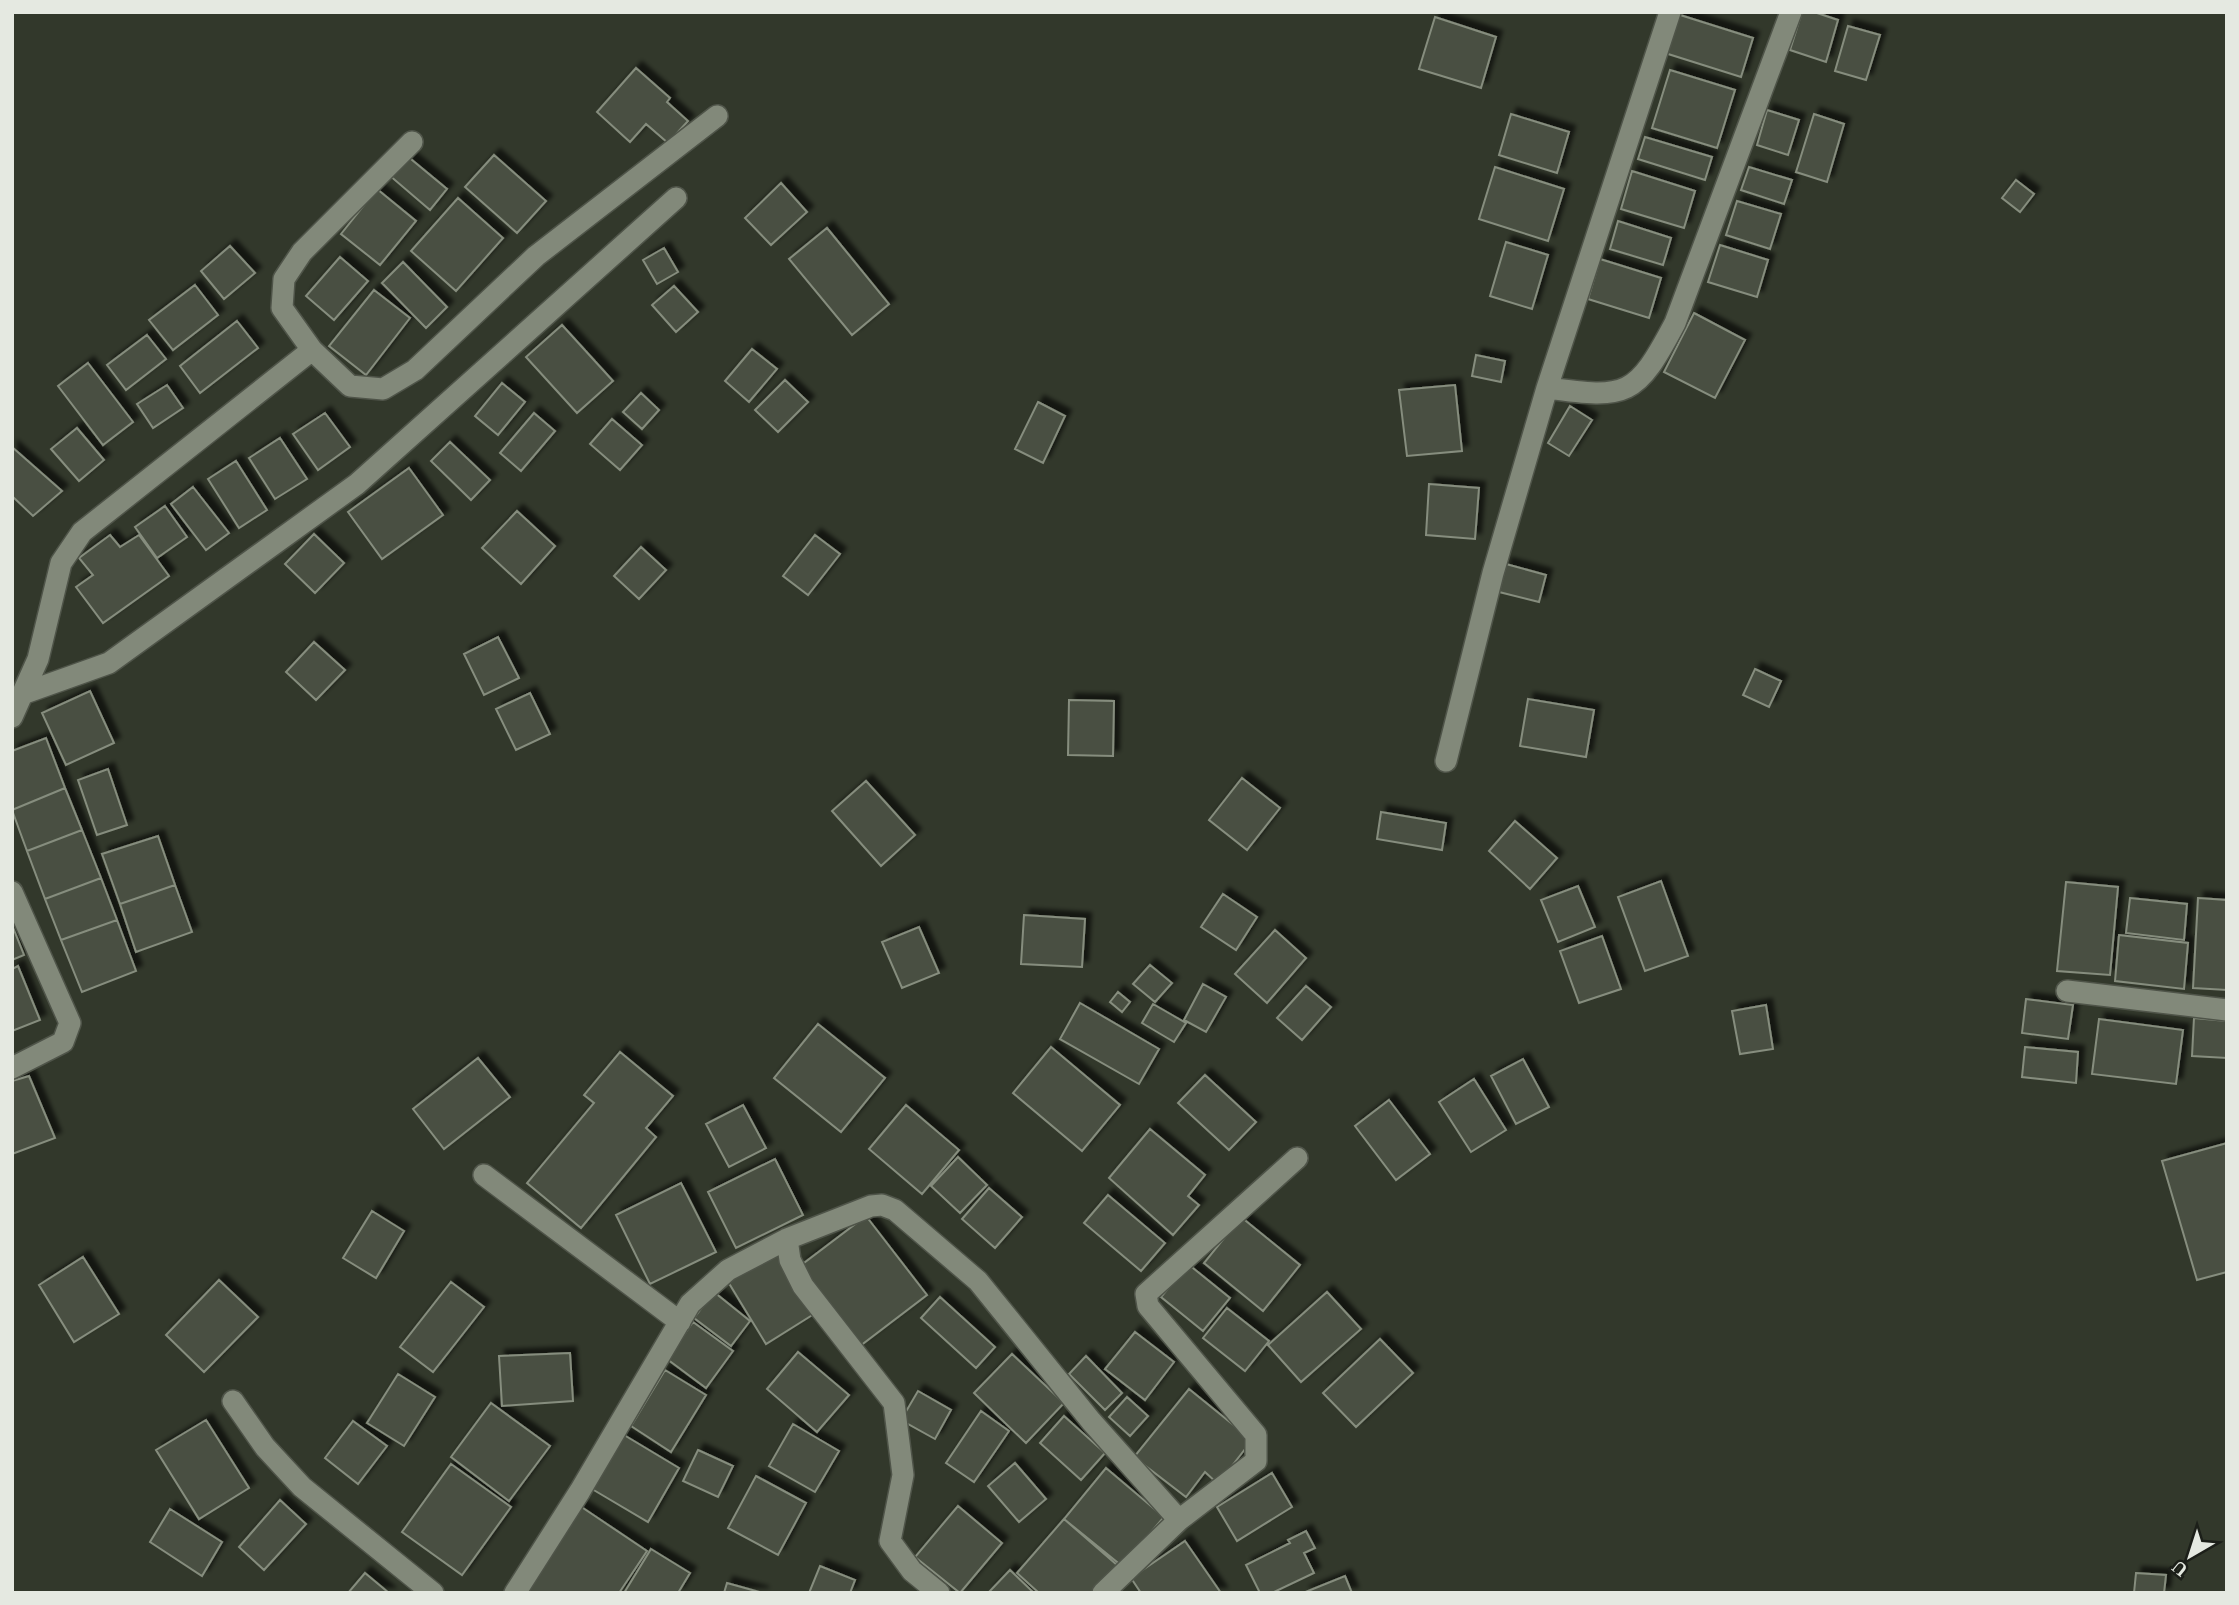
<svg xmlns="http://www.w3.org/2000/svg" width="2239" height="1605" viewBox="0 0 2239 1605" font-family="Georgia,serif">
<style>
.building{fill:#495042;stroke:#868d7e;stroke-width:2;filter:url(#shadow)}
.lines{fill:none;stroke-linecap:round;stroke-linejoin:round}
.street-casing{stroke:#4f5449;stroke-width:24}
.street{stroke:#82897a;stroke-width:21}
</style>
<defs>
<filter id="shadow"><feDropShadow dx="6" dy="-6" stdDeviation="2" flood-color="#0009"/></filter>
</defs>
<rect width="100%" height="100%" fill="#32382b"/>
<path class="building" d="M1802 12H1814L1838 20 1826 62 1790 50Z
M1677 14 1753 38 1741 77 1665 53Z
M1435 17 1496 37 1481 88 1419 69Z
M1848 26 1880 35 1866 80 1835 71Z
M636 68 670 98 667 102 688 121 668 143 646 124 630 142 597 112Z
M1670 70 1735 90 1717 148 1652 128Z
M1767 110 1799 120 1788 155 1757 145Z
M1511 114 1569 132 1557 173 1499 155Z
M1814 114 1844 124 1827 182 1796 172Z
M1645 137 1712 157 1705 180 1638 159Z
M406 155 447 189 430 210 389 175Z
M494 155 546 201 517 233 465 187Z
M1495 167 1564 189 1548 241 1479 219Z
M1749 167 1792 180 1784 204 1741 190Z
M1632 171 1695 191 1684 228 1621 209Z
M2016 180 2034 194 2020 212 2002 198Z
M781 183 807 212 771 245 745 218Z
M377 189 416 221 380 265 341 234Z
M458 198 503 238 456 291 411 251Z
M1737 201 1781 214 1770 249 1726 235Z
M1618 221 1671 238 1663 265 1610 249Z
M827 228 889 304 852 335 789 259Z
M1506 242 1548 255 1532 309 1490 296Z
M1720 245 1768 260 1757 297 1708 282Z
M230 246 255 273 224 299 201 271Z
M664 248 678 272 657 284 643 260Z
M340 257 368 281 334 320 306 296Z
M1600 259 1661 278 1649 318 1588 299Z
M403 262 447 307 426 328 382 283Z
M195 285 218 315 173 350 149 320Z
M674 286 698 312 676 332 652 305Z
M374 290 410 318 366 375 329 346Z
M1694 313 1745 340 1715 398 1664 372Z
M237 321 258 348 200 393 180 366Z
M562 325 613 381 577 413 526 357Z
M147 335 166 359 126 390 107 365Z
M752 349 777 369 749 402 725 381Z
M1476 355 1505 361 1501 382 1472 376Z
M88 363 133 422 103 445 58 386Z
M785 380 808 402 778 432 755 410Z
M502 383 525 402 498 435 475 416Z
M167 385 183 408 153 428 137 404Z
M1455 385 1462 451 1407 456 1399 390Z
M641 393 659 410 642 429 623 412Z
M1038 402 1065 416 1043 463 1015 449Z
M1570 406 1592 420 1569 456 1548 443Z
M325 413 350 447 318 470 293 434Z
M534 413 555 431 521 471 500 453Z
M612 419 642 445 620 470 590 444Z
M77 428 104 460 79 481 51 449Z
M280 438 307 479 275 499 249 458Z
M450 442 490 480 471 500 431 461Z
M12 447 62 491 33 516 12 496Z
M236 461 267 510 239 528 208 479Z
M409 468 443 515 382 559 348 512Z
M1429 484 1479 488 1475 539 1426 535Z
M193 487 229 533 206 550 171 504Z
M165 506 187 537 157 558 135 527Z
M517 511 555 546 521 584 482 548Z
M314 534 344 563 315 593 285 564Z
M110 535 120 547 139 535 169 576 103 623 76 587 93 575 79 558Z
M815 535 840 554 808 595 783 576Z
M641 547 666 570 639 599 614 576Z
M1506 564 1546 575 1539 602 1499 592Z
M498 637 519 678 484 695 464 654Z
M314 642 345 670 316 700 286 672Z
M1755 669 1781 681 1769 707 1743 695Z
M90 691 114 743 66 765 42 713Z
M530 693 550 734 516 750 496 709Z
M1528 699 1594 710 1586 757 1520 746Z
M1069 700 1114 701 1113 756 1068 755Z
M46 738 65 788 12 810V751Z
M108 769 127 825 97 835 78 780Z
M1242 778 1280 808 1247 850 1209 820Z
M866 781 915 835 881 866 832 811Z
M65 788 82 830 27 851 12 810Z
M1381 812 1446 823 1442 850 1377 839Z
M1515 821 1557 858 1530 889 1489 851Z
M82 830 101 878 45 899 27 851Z
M158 836 175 885 120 904 102 854Z
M101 878 117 920 61 940 45 899Z
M1661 881 1688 956 1645 971 1618 897Z
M2066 882 2118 887 2110 975 2057 971Z
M175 885 192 932 136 952 120 904Z
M1578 886 1595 927 1558 942 1541 900Z
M1223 894 1257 917 1236 950 1201 927Z
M2130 898 2187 904 2184 940 2126 933Z
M2198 898 2227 900V990L2193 988Z
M1024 915 1085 919 1082 967 1021 964Z
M117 920 136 971 82 992 61 940Z
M12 925 24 955 12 960Z
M919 927 939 973 902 988 882 942Z
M1275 930 1306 958 1267 1003 1235 974Z
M2119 935 2188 943 2184 989 2115 981Z
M1602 936 1621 989 1579 1003 1560 951Z
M1150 965 1172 983 1155 1002 1133 984Z
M18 966 40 1020 12 1031V969Z
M1203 984 1226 997 1206 1032 1184 1020Z
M1306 986 1331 1007 1302 1040 1277 1018Z
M1118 992 1130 1002 1122 1012 1110 1002Z
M2026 999 2073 1005 2068 1039 2022 1033Z
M1080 1003 1159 1049 1139 1084 1060 1039Z
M1153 1004 1186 1023 1174 1042 1142 1023Z
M1766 1005 1773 1049 1740 1054 1732 1011Z
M2194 1018 2227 1021V1058L2192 1056Z
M2099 1019 2183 1030 2176 1084 2092 1074Z
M818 1024 885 1078 841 1132 774 1078Z
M1051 1047 1120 1105 1082 1151 1013 1093Z
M2025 1047 2078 1052 2076 1083 2022 1077Z
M620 1052 673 1096 646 1128 656 1137 581 1228 527 1183 594 1103 584 1095Z
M478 1058 510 1097 444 1149 413 1109Z
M1523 1059 1549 1107 1516 1124 1491 1076Z
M1205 1075 1256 1122 1229 1150 1178 1103Z
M29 1076 55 1138 12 1154V1081Z
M1474 1079 1506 1130 1471 1152 1439 1102Z
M1389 1100 1430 1154 1396 1180 1355 1126Z
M743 1105 766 1148 729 1167 706 1124Z
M906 1105 959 1150 922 1194 869 1149Z
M1150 1129 1205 1175 1188 1196 1199 1205 1173 1235 1109 1178Z
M2227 1143V1272L2197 1280 2162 1161Z
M958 1157 987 1185 960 1213 931 1186Z
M775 1159 803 1215 736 1248 708 1192Z
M681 1183 716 1252 650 1284 616 1215Z
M989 1188 1022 1217 995 1248 962 1219Z
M1108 1195 1165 1243 1141 1271 1084 1223Z
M372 1211 404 1231 376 1278 343 1258Z
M866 1216 927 1295 860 1346 800 1266Z
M1241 1217 1300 1265 1263 1311 1204 1263Z
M776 1251 814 1314 766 1344 727 1280Z
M83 1257 119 1314 74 1342 39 1285Z
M1188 1264 1230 1298 1203 1331 1161 1297Z
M219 1280 258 1317 204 1372 166 1335Z
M451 1282 484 1307 433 1372 400 1347Z
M714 1292 750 1321 731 1346 694 1318Z
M1327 1292 1361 1329 1301 1382 1268 1345Z
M940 1297 995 1347 976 1368 921 1318Z
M1227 1308 1269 1341 1245 1371 1203 1338Z
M693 1322 733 1351 706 1388 667 1359Z
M1135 1332 1174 1362 1145 1400 1105 1369Z
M1380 1339 1413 1373 1356 1427 1323 1393Z
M798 1352 849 1395 817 1432 767 1389Z
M570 1353 573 1401 502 1406 499 1356Z
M1012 1354 1064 1403 1026 1443 974 1393Z
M1086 1356 1122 1393 1105 1410 1069 1374Z
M665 1370 706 1395 671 1452 631 1426Z
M398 1374 435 1397 404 1446 367 1423Z
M1189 1389 1252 1440 1218 1484 1205 1472 1186 1497 1134 1457Z
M918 1391 951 1410 935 1439 901 1420Z
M1127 1397 1148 1416 1130 1436 1109 1417Z
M491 1403 550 1446 509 1501 451 1457Z
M981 1411 1009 1431 974 1482 946 1463Z
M1064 1416 1105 1453 1081 1480 1040 1443Z
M206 1420 249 1488 199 1519 156 1450Z
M353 1421 387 1446 358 1484 325 1458Z
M793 1424 839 1451 815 1492 769 1466Z
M624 1435 679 1468 648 1522 592 1489Z
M698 1450 733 1466 718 1497 683 1481Z
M1015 1463 1046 1499 1019 1522 988 1486Z
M451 1464 511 1507 462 1575 402 1532Z
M1106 1468 1164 1517 1122 1566 1064 1519Z
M1272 1473 1292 1507 1237 1541 1217 1507Z
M756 1476 806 1503 778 1555 728 1528Z
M280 1500 306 1524 264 1570 239 1547Z
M580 1506 647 1551 619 1593H522Z
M958 1506 1002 1543 960 1593 915 1557Z
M170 1509 222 1542 202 1576 150 1542Z
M1064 1519 1117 1565 1093 1593H1039L1017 1573Z
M1306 1531 1315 1548 1304 1553 1314 1573 1272 1593H1260L1246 1565 1290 1543 1288 1540Z
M1185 1541 1221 1593H1141L1131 1578Z
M651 1549 690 1573 678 1593H624Z
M820 1566 855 1580 850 1593H809Z
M1010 1570 1034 1593H988Z
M365 1573 389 1593H348Z
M2136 1573 2166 1575 2164 1593H2134Z
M1345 1576 1352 1593H1303Z
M727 1583 763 1593H724Z"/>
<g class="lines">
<g class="street-casing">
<path id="street" d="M312 350 282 308 284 279 302 252 412 142
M1547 388C1628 399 1636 397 1675 323L1791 12
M22 694 109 663 357 484 676 198
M12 717 38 659 61 563 82 532 312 350 350 386 383 389 415 370 536 256 717 116
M1446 761 1493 573 1547 388 1670 12
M12 892 70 1023 63 1042 12 1068
M2067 991 2227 1010
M484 1175 680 1322
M787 1239 790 1260 803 1286 894 1403 903 1475 890 1541 912 1571 939 1593
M233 1401 265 1447 302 1487 433 1593
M515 1593 580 1491 690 1304 728 1270 787 1239 871 1206 882 1205 895 1210 978 1281 1091 1421 1179 1520
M1103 1593 1179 1520 1256 1461V1435L1148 1306 1146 1294 1297 1158"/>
</g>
<use href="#street" class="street"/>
</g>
<rect width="2239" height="1605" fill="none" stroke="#e5e9e1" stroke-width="28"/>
<g transform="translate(2190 1556) rotate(219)" stroke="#1c1f19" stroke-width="5" paint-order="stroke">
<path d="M0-5L12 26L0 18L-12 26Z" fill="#e5e9e1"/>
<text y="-10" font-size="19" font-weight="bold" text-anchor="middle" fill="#e5e9e1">U</text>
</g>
</svg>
